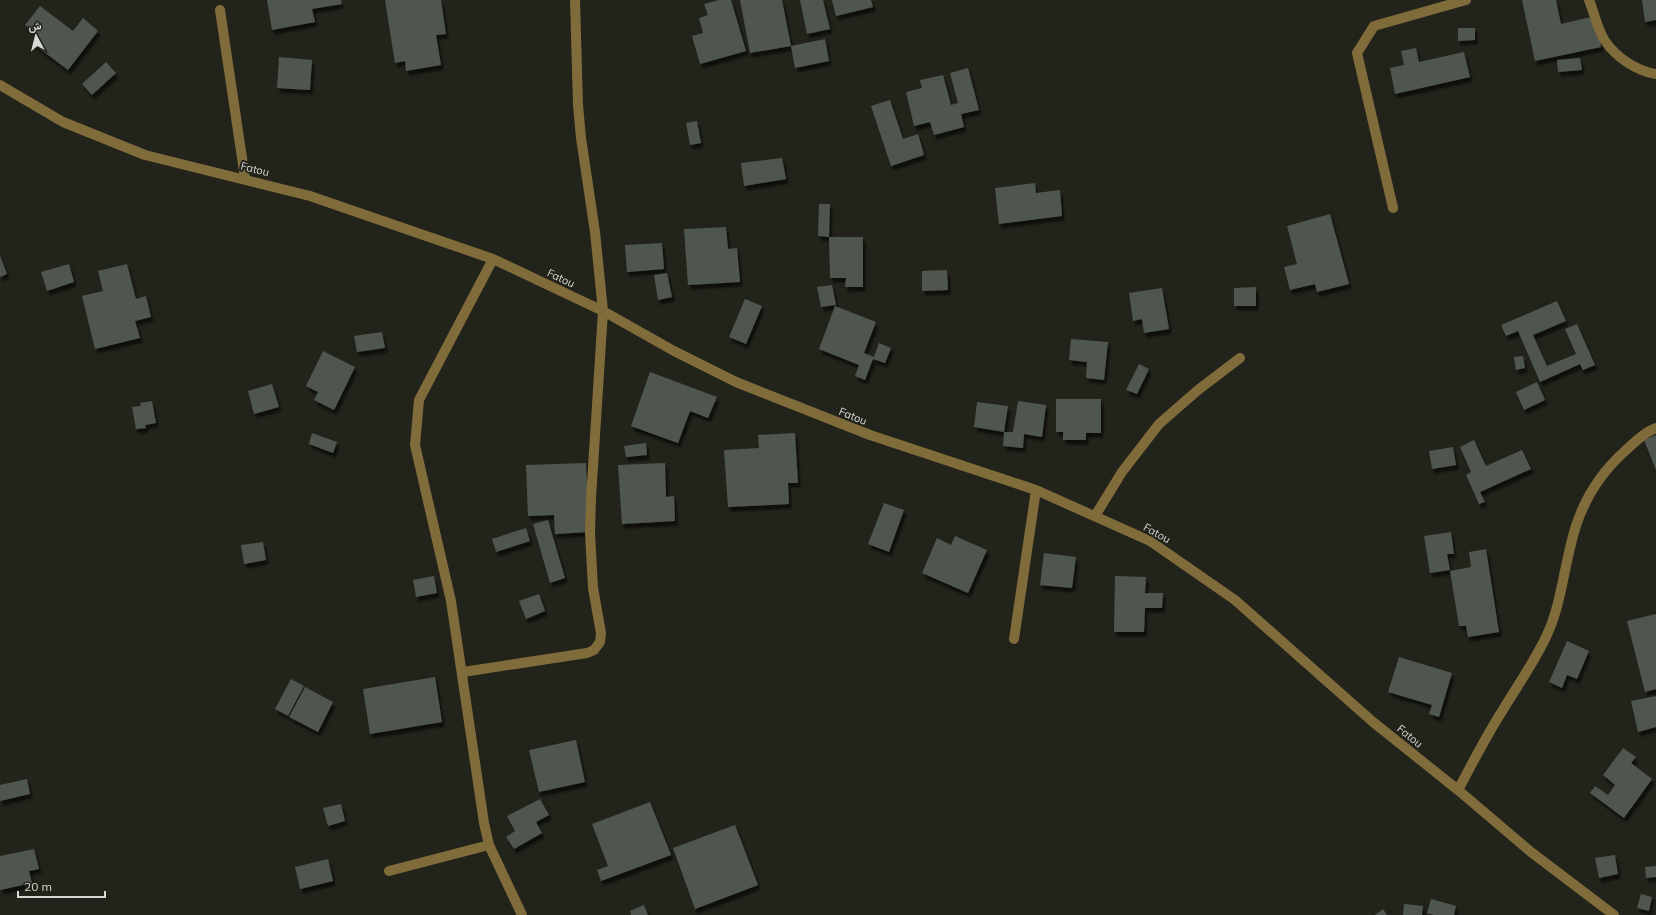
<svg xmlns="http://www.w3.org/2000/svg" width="1656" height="915" viewBox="0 0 1656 915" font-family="Mulish,Vazirmatn,sans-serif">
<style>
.building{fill:#50564f;filter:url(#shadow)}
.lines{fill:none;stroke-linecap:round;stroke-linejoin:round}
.minor{stroke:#806b3b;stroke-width:10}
.labels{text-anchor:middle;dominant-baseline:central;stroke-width:4;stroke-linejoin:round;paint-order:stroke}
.street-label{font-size:11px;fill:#d8d9d4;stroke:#22231b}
</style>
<defs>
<filter id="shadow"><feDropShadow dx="2.5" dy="4.5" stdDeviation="1" flood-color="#0009"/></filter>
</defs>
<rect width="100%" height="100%" fill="#22231b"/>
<path class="building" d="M267 0H341L342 4 312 9 315 22 272 30Z
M385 0H441L446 34 436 35 441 65 406 71 405 61 395 63Z
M719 0H731L746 51 700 64 692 36 703 33 699 18 708 15 704 4Z
M740 0H782L791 46 825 39 829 61 795 68 791 46 750 53Z
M800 0H823L830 29 807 34Z
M832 0H871L873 7 836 16Z
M1522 0H1556L1561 24 1595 16 1601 47 1535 61Z
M1642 0H1656V20L1645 22Z
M40 6 73 31 83 18 98 31 68 70 32 43 38 35 25 25Z
M1458 28H1475V40L1458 41Z
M1416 48 1419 62 1464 52 1470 77 1395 94 1390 68 1404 65 1401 51Z
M279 57 312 60 310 90 277 88Z
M1580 58 1582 70 1558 72 1557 60Z
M106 62 116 73 92 95 82 84Z
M968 68 979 110 961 114 964 127 934 135 930 122 914 126 906 92 922 88 920 80 943 75 951 105 958 103 950 73Z
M890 100 903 139 918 134 924 155 891 166 871 106Z
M697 121 701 143 690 145 686 123Z
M782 158 786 179 744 186 741 163Z
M1035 183 1036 193 1060 190 1062 216 999 224 995 188Z
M819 204H830L829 237 818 236Z
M1330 214 1349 284 1317 292 1315 284 1290 290 1284 267 1297 264 1287 226Z
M726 227 728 249 737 248 740 282 688 285 684 229Z
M829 237H863V287H845L846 278H830Z
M662 243 664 269 627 272 625 245Z
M0 256 7 274 0 277Z
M69 264 74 282 47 291 41 272Z
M127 264 136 299 146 296 151 317 135 321 140 338 95 349 82 296 103 291 98 271Z
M947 270 948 290 922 291V271Z
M667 273 672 297 658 300 654 275Z
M832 285 836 305 821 307 817 287Z
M1256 287V306H1234V288Z
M1162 288 1169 329 1144 333 1142 319 1133 321 1129 293Z
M745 299 762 306 746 344 729 337Z
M1557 301 1566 321 1533 335 1547 366 1576 354 1565 329 1577 324 1595 365 1583 370 1580 364 1540 382 1518 331 1506 336 1501 325Z
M835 306 876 322 864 353 874 357 879 343 891 348 885 363 873 359 865 380 855 376 859 365 819 349Z
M382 332 385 348 357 352 354 336Z
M1071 339 1108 342 1104 380 1086 378 1087 362 1069 360Z
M323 351 355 367 334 410 314 400 318 392 306 386Z
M1523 356 1525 368 1516 370 1514 357Z
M1139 364 1149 369 1137 394 1126 390Z
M650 372 717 397 708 418 690 411 678 443 631 426Z
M1537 382 1545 400 1524 410 1516 392Z
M272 384 279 407 254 414 248 391Z
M1056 399H1101V433H1086V440H1063V432H1056Z
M152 401 156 423 145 425 146 428 136 429 132 407 141 406 140 403Z
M1018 401 1046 405 1042 437 1024 434 1023 448 1003 446 1004 432H1013Z
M977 402 1008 406 1004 432 974 427Z
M312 433 337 442 333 453 309 444Z
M795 433 798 483H788L789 504 728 507 724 450 759 448 758 435Z
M1656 435V470L1644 440Z
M1474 440 1486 466 1522 450 1531 469 1480 492 1485 502 1479 504 1466 475 1471 472 1460 447Z
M646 443 647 455 626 457 624 446Z
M1453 447 1456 465 1432 469 1429 451Z
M586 463 589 532 555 534 554 515 528 516 526 465Z
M665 463 666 497 674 496 675 521 622 524 618 465Z
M884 503 904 510 889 552 868 544Z
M548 520 565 578 550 583 533 524Z
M526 528 530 541 496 552 492 539Z
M1451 532 1454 554H1447L1450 570 1430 573 1424 536Z
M955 536 987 550 968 593 922 573 937 538 951 545Z
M263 542 266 560 244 564 241 545Z
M1486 549 1499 632 1468 637 1466 626H1459L1450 571 1471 567 1469 552Z
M1044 553 1076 557 1072 588 1040 585Z
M434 576 437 593 416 597 413 580Z
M1115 576 1146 577 1145 593H1163L1162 608H1145L1144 632H1114Z
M539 594 545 611 526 619 519 601Z
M1656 614V689L1645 692 1627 621Z
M1567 641 1589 651 1577 679 1567 675 1562 688 1549 682Z
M1399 657 1452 673 1439 717 1429 714 1432 705 1388 692Z
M435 677 442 722 370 734 363 689Z
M291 679 304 686 288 716 275 709Z
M305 687 333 702 318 732 289 717Z
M1656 696V727L1638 732 1631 701Z
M576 740 585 782 539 792 529 750Z
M1623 748 1636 757 1631 763 1652 779 1624 818 1590 793 1595 786 1608 795 1615 785 1603 775Z
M27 779 30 794 0 801V785Z
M540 799 549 815 536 822 542 833 514 849 506 837 515 831 507 816Z
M650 802 671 855 601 881 597 870 608 866 592 824Z
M341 804 345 821 328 826 323 808Z
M735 825 758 885 695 909 673 848Z
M34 849 39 869 29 871 32 883 0 890V856Z
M1615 855 1618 874 1599 878 1595 858Z
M328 859 333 881 300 889 295 867Z
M1656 866V877L1646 878 1645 867Z
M1641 894 1652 897 1649 911 1637 908Z
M1431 899 1456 906 1454 915H1434L1427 913Z
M1404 904 1423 906 1422 915H1403Z
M644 905 648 915H631L630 911Z
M1383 909 1387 915H1375Z"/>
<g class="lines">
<path class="minor" d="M1589 0C1594 12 1598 31 1605 41 1616 57 1636 71 1656 74
M220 10 245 178
M0 85 63 122 145 155 310 196 493 259 603 311 674 351 736 382 870 435 1036 490 1150 541 1235 600 1373 722 1458 790 1531 852 1614 915
M1393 208 1357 53 1374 26 1466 0
M493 259 419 400 415 445 451 601 484 823 489 845 522 915
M1095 516 1122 472 1159 424 1198 390 1240 358
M1014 639 1036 490
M463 672 587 653 594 650 600 642 601 633 593 588 590 533 591 498 603 311 595 232 581 138 578 105 575 0
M1458 790C1472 764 1485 738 1501 713 1516 688 1533 664 1546 637 1560 608 1563 575 1571 544 1579 508 1597 476 1625 451 1635 442 1643 433 1656 428
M389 871 489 845"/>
</g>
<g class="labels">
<g class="street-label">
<text transform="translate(255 169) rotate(14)">Fatou</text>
<text transform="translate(561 278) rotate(25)">Fatou</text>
<text transform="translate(853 416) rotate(22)">Fatou</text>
<text transform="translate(1157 533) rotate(29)">Fatou</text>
<text transform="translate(1410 736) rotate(39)">Fatou</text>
</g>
</g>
<g transform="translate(36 36) rotate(353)" stroke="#22231b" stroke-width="3" paint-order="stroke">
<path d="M0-3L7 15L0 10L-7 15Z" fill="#d8d9d4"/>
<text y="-6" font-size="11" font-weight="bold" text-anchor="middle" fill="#d8d9d4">ش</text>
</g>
<path d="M18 891v6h87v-6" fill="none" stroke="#d8d9d4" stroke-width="2"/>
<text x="24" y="891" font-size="12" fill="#d8d9d4" stroke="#22231b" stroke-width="3" paint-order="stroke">20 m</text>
</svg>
